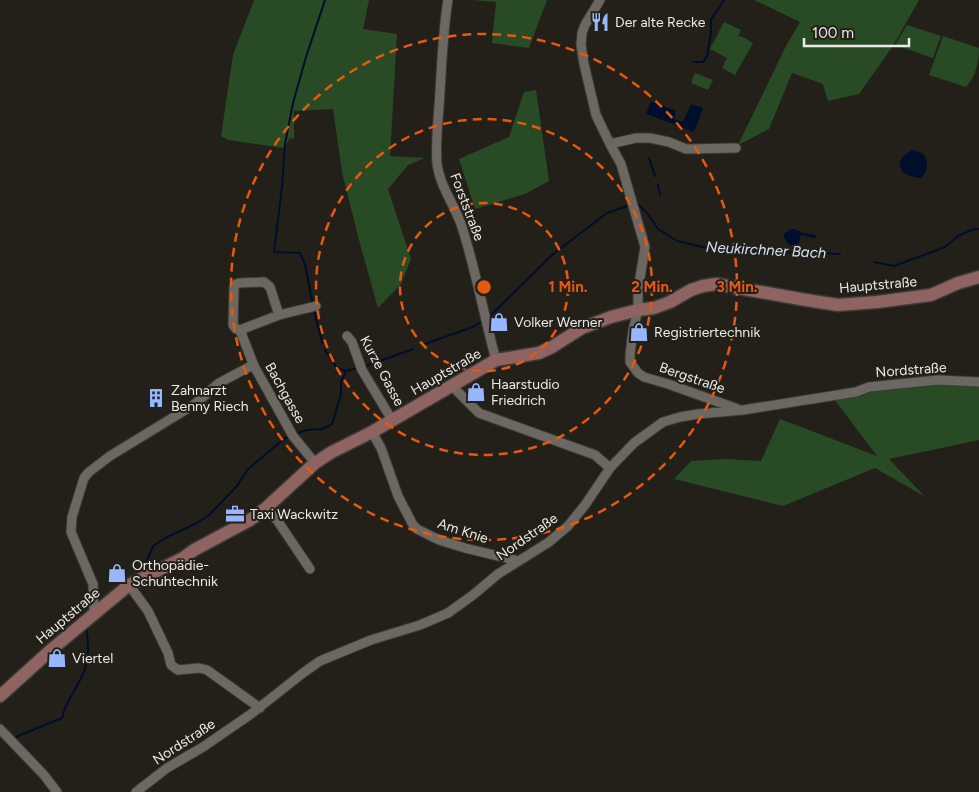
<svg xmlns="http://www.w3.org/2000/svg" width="979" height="792" viewBox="0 0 979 792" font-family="Figtree,sans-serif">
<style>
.green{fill:#284b25}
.water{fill:#000e2b}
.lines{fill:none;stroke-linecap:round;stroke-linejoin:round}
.stream{stroke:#000e2b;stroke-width:2}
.street-casing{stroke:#3d3b36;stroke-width:11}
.secondary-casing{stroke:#3d3b36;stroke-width:15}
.street{stroke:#6c6861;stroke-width:9}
.secondary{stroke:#8e6360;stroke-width:12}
.ring{fill:none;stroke:#e8590c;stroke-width:2.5;stroke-dasharray:9 6}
.labels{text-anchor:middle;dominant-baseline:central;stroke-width:4;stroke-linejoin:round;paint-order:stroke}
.poi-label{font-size:14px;fill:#eceae6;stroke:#232019;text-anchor:start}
.street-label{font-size:14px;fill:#eceae6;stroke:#232019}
.water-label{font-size:15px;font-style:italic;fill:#d5e2f3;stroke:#232019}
.centre{fill:#e8590c;stroke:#232019;stroke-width:2.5}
.ring-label{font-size:15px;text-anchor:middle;font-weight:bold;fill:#e8590c;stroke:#232019;stroke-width:4;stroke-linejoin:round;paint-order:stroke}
</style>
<rect width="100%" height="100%" fill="#232019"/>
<path class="green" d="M254 0H369L363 29 397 34 390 156 425 158 408 165 388 189 411 259 401 284 378 308 359 240 342 172 333 109 294 111V139L290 138 284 148 228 140 221 136 233 55Z
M472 0H547L529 48 492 43 496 2Z
M754 0H919L893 46 859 94 828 101 823 84 792 73 769 129 738 145 786 46 800 22Z
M724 22 741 30 738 37 739 36 743 37 753 43 735 75 722 68 727 58 710 49Z
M907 25 941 36 933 58 895 45Z
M943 36 979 48C979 62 976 76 966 87L929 75Z
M695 73 713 80 708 90 691 83Z
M536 90 549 181 525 194 475 209 459 159 509 137 524 92Z
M936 383 979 384V440L889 459 924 496 875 468 783 506 674 479 691 461 726 459 761 461 780 419 877 456 834 399 886 387Z"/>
<path class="water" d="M651 101 676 111 674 119 683 122 691 104 703 108 694 132 646 114Z
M912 150C916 151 921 152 924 155 929 162 927 173 921 178 900 177 890 162 912 150Z
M791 229H794L803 233 816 235V237L813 238 801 235 798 245H789L784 237V234Z"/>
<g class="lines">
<path class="stream" d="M693 62H703L707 56 711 33V20L724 0
M649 158 655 176
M658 185 660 195
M637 203 648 214 658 229 677 241 707 248 840 254
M874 262 894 266 945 247 958 236 974 229H979
M313 305 305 264 300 253 274 252 282 187 285 144 293 103 306 57 325 0
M314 309 322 343
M488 318 552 255 607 213 630 205
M425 344 473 327 484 320
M325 350 336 367 345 371
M363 367 413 349
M294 434 307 430 321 429 331 425 333 421 341 394V382L346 371 358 368
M137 573 144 568 153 546 167 537 195 524 209 515 237 486 248 469 284 439 290 436
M13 738 62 718C65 703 75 691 81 678 90 661 89 645 86 627"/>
<g class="street-casing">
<path id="street" d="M448 0C443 30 442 61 440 91 439 115 435 140 437 164 440 187 455 205 462 227 476 271 484 316 496 360
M600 0 585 25 582 33 581 45 584 64 596 115 610 144 621 164 645 247 638 290V310L633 330 630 355V362L638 373 644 377 668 384 738 409
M610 144 636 138H650L669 142 686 149 736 148
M240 330 236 329 233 325 234 287 236 284 239 283 264 282 270 287 279 315
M347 336 352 342 362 370 392 420
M452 386 479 413 595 455 610 468
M372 432 381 448 398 496 413 525 417 529 439 540 465 548 519 561
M315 463 293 436 288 427 254 366 240 330 279 315 316 306
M266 508 277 520 310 569
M129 585 148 611 168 653 171 665 178 670 199 668 207 670 260 708
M94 613 93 584 71 532 72 517 84 478 89 472 110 456 195 404 219 383 249 367 254 366
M0 729 44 775 57 792
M136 792 167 768 203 747 251 714 303 673 320 661 371 640 420 625 448 613 473 595 498 574 549 542 568 526 585 505 610 468 634 443 663 422 680 417 698 414 743 410 856 392 869 387 938 380 979 382"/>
</g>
<g class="secondary-casing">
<path id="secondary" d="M0 696 52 649 129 585 183 558 194 550 250 520 266 508 315 463 332 452 372 432 496 360 539 353 552 347 582 328 611 317 638 310 654 308 670 302 691 290 703 286 716 284 806 300 838 305 877 302 931 295 958 283 979 277"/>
</g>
<use href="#street" class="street"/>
<use href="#secondary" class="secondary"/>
</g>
<g class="ring">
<circle cx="484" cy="287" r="84"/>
<circle cx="484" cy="287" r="168"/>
<circle cx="484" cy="287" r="253"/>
</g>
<defs>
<g id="restaurant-bare" transform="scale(1.5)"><path d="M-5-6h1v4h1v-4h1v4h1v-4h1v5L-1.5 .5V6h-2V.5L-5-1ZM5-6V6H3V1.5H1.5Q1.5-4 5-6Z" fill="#97b6fd" stroke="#232019" stroke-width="2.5" paint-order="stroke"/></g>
<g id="shop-bare" transform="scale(1.5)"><path d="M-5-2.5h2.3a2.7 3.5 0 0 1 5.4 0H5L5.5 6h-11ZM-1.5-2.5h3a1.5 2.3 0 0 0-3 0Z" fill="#97b6fd" stroke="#232019" stroke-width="2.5" paint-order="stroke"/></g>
<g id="building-bare" transform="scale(1.5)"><path d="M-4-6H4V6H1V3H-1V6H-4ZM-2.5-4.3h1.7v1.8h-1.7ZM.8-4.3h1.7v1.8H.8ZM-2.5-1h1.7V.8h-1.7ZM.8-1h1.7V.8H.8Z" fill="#97b6fd" stroke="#232019" stroke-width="2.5" paint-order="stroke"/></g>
<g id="office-bare" transform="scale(1.5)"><path d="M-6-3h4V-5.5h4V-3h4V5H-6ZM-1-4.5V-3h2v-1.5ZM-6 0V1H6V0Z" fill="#97b6fd" stroke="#232019" stroke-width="2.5" paint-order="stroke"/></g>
</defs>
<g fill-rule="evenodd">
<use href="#restaurant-bare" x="600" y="22"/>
<use href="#shop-bare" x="499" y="322"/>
<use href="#shop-bare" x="639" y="332"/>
<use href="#shop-bare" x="476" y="392"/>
<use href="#building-bare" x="156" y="398"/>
<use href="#office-bare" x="235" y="514"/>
<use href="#shop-bare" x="117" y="573"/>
<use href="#shop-bare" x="57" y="658"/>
</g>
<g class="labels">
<g class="poi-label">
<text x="615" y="22">Der alte Recke</text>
<text x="514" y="322">Volker Werner</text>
<text x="654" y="332">Registriertechnik</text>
<text x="491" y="384">Haarstudio<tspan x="491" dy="16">Friedrich</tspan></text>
<text x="171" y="390">Zahnarzt<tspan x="171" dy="16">Benny Riech</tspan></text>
<text x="250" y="514">Taxi Wackwitz</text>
<text x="132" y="565">Orthopädie-<tspan x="132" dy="16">Schuhtechnik</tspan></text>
<text x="72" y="658">Viertel</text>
</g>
<g class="street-label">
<text transform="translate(467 207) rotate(69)">Forststraße</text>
<text transform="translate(878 285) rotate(-5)">Hauptstraße</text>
<text transform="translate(911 370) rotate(-4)">Nordstraße</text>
<text transform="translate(382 371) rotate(62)">Kurze Gasse</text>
<text transform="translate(446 372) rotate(-30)">Hauptstraße</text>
<text transform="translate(692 378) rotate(19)">Bergstraße</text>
<text transform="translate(285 393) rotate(61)">Bachgasse</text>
<text transform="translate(463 531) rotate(18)">Am Knie</text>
<text transform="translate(527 537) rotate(-35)">Nordstraße</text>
<text transform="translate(68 616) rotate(-40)">Hauptstraße</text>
<text transform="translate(184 742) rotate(-33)">Nordstraße</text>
</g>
<g class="water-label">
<text transform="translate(766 250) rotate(3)">Neukirchner Bach</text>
</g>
</g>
<circle cx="484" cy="287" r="8" class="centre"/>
<g class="ring-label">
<text x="568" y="292">1 Min.</text>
<text x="652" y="292">2 Min.</text>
<text x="737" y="292">3 Min.</text>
</g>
<path d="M804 38v8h105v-8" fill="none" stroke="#eceae6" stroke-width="2.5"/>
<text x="812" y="38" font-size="15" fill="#eceae6" stroke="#232019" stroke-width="4" paint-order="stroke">100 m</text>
</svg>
